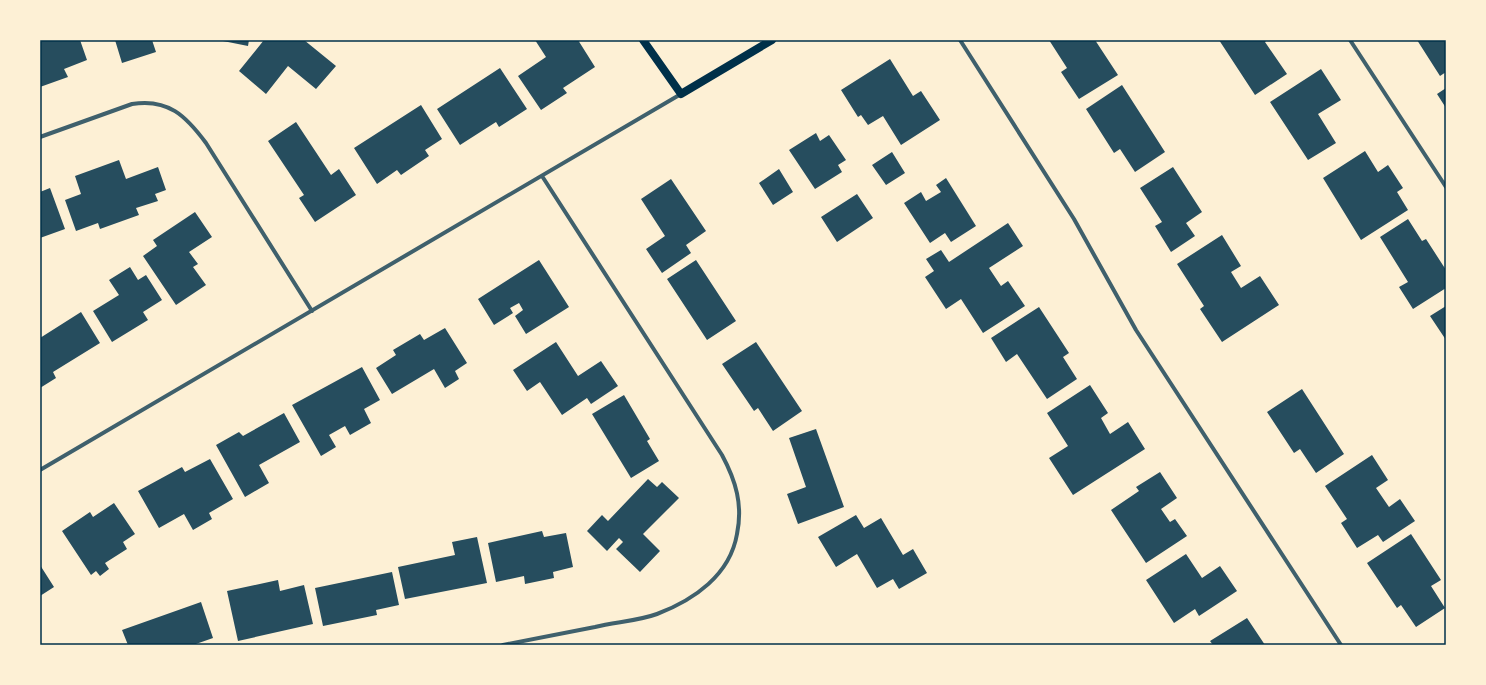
<svg xmlns="http://www.w3.org/2000/svg" width="1486" height="685" viewBox="0 0 1486 685" font-family="'Fira Sans Condensed',sans-serif">
<style>
.building{fill:#264d5e}
.lines{fill:none;stroke-linecap:round;stroke-linejoin:round}
.minor{stroke:#3f606c;stroke-width:4}
.secondary{stroke:#003049;stroke-width:8}
.neatline{fill:none;stroke:#003049;stroke-width:1.5}
</style>
<rect width="100%" height="100%" fill="#fdf0d5"/>
<path class="building" d="M40 40H80L87 60 64 69 68 77 40 87Z
M115 40H152L156 52 122 63Z
M218 40H249L248 46Z
M264 40H304L336 66 316 89 288 66 266 94 239 71Z
M535 40H578L595 67 563 88 567 93 541 110 518 76 546 57Z
M1049 40H1095L1118 75 1079 99 1061 72 1067 68Z
M1219 40H1267L1265 42 1287 74 1255 95Z
M1417 40H1446V72L1440 76Z
M890 59 913 96 921 91 940 120 901 145 883 116 868 125 861 115 858 117 841 90Z
M500 68 527 109 499 127 496 122 460 145 437 109Z
M1321 69 1341 100 1318 114 1336 143 1308 160 1270 102Z
M1122 85 1165 152 1135 172 1120 149 1114 153 1086 109Z
M1446 88V108L1437 94Z
M421 105 442 139 425 150 429 156 401 175 397 170 377 184 354 148Z
M296 122 331 175 339 169 356 195 315 222 299 198 304 195 268 141Z
M816 133 820 141 829 135 846 160 838 165 842 172 815 189 789 150Z
M1365 151 1378 172 1388 165 1403 188 1397 192 1408 210 1361 240 1323 178Z
M892 152 905 173 886 185 872 165Z
M119 160 126 179 158 167 166 190 155 194 158 201 136 208 139 215 100 229 98 223 76 231 65 200 81 194 75 176Z
M1173 167 1202 212 1186 223 1195 236 1171 252 1155 226 1162 222 1140 188Z
M779 169 793 192 773 205 759 183Z
M946 178 976 226 951 242 945 233 930 243 904 203 921 192 926 201 941 192 936 185Z
M671 179 706 231 686 245 691 253 662 273 646 249 665 236 641 199Z
M50 188 65 229 40 238V192Z
M857 194 873 218 837 242 821 217Z
M195 212 212 237 189 252 198 264 193 267 206 285 176 305 143 256 157 246 153 240Z
M1408 219 1422 241 1426 239 1446 270V288L1413 309 1399 287 1408 282 1380 237Z
M1008 223 1023 246 989 268 1001 286 1008 281 1025 306 983 333 961 299 946 309 925 277 934 271 926 259 941 250 949 262Z
M1222 235 1241 266 1231 272 1241 288 1260 276 1279 305 1222 342 1200 309 1204 306 1177 264Z
M539 260 569 307 526 334 515 316 523 310 519 303 510 308 513 313 494 325 478 299Z
M696 260 736 321 707 340 667 279Z
M130 267 138 280 146 275 162 300 143 312 148 320 112 342 93 311 119 295 109 280Z
M1446 306V340L1430 316Z
M1039 307 1069 353 1063 357 1077 379 1047 399 1017 354 1006 362 991 338Z
M81 312 100 343 53 372 56 378 40 388V338Z
M445 328 467 363 455 371 459 379 445 388 434 369 392 394 376 368 396 355 393 350 420 334 424 340Z
M556 342 578 376 601 361 618 386 591 404 587 398 562 415 540 382 527 391 513 370Z
M756 342 802 411 773 431 758 408 754 411 722 364Z
M362 367 380 400 364 409 371 423 350 435 345 426 329 435 336 447 321 456 292 405Z
M1090 385 1108 413 1101 418 1110 434 1128 422 1145 449 1073 495 1049 458 1068 446 1047 413Z
M1302 389 1344 454 1316 473 1300 449 1294 453 1267 412Z
M624 395 650 439 647 441 659 461 631 478 592 414Z
M284 413 300 442 259 465 269 483 245 497 216 445 239 432 243 436Z
M816 429 844 507 798 524 787 494 806 487 789 438Z
M1372 455 1388 480 1376 488 1389 507 1400 499 1415 521 1383 542 1378 535 1357 548 1341 523 1347 519 1325 486Z
M210 459 233 499 209 513 212 519 193 530 184 514 159 528 138 491 182 467 185 472Z
M1160 472 1177 498 1161 509 1170 522 1175 519 1187 536 1146 563 1111 510 1139 491 1136 487Z
M648 479 657 487 662 482 679 498 643 534 660 551 640 572 616 549 623 542 619 538 607 551 587 531 602 515 608 521Z
M114 503 135 534 123 542 127 549 105 563 109 569 100 576 96 571 91 575 62 531 90 512 93 517Z
M856 515 864 528 881 518 903 555 913 549 927 573 899 589 893 579 877 588 857 554 836 567 818 537Z
M542 531 544 537 566 533 573 567 553 572 554 578 525 584 524 576 496 582 488 543Z
M1411 534 1441 580 1431 586 1445 608 1416 627 1401 605 1397 608 1367 563Z
M477 537 487 583 405 599 398 567 455 555 452 542Z
M1186 554 1202 578 1220 566 1237 591 1199 616 1195 609 1174 623 1146 580Z
M40 565 54 587 40 596Z
M392 572 399 605 376 610 377 615 323 626 315 588Z
M278 580 280 591 304 585 313 624 238 641 227 591Z
M201 602 213 638 193 645H128L122 630Z
M1247 618 1265 645H1213L1210 641Z"/>
<g class="lines">
<path class="minor" d="M960 40 1074 219 1136 330 1341 645
M1350 40 1446 187
M40 137 132 104C168 98 186 116 206 143L312 311
M40 470 681 94
M503 645C533 639 564 633 595 627 615 622 638 621 657 614 694 600 730 575 737 534 743 505 736 481 722 455L542 176"/>
<path class="secondary" d="M643 40 681 94 772 40"/>
</g>
<rect width="1486" height="685" fill="none" stroke="#fdf0d5" stroke-width="82"/>
<rect x="41" y="41" width="1404" height="603" class="neatline"/>
</svg>
